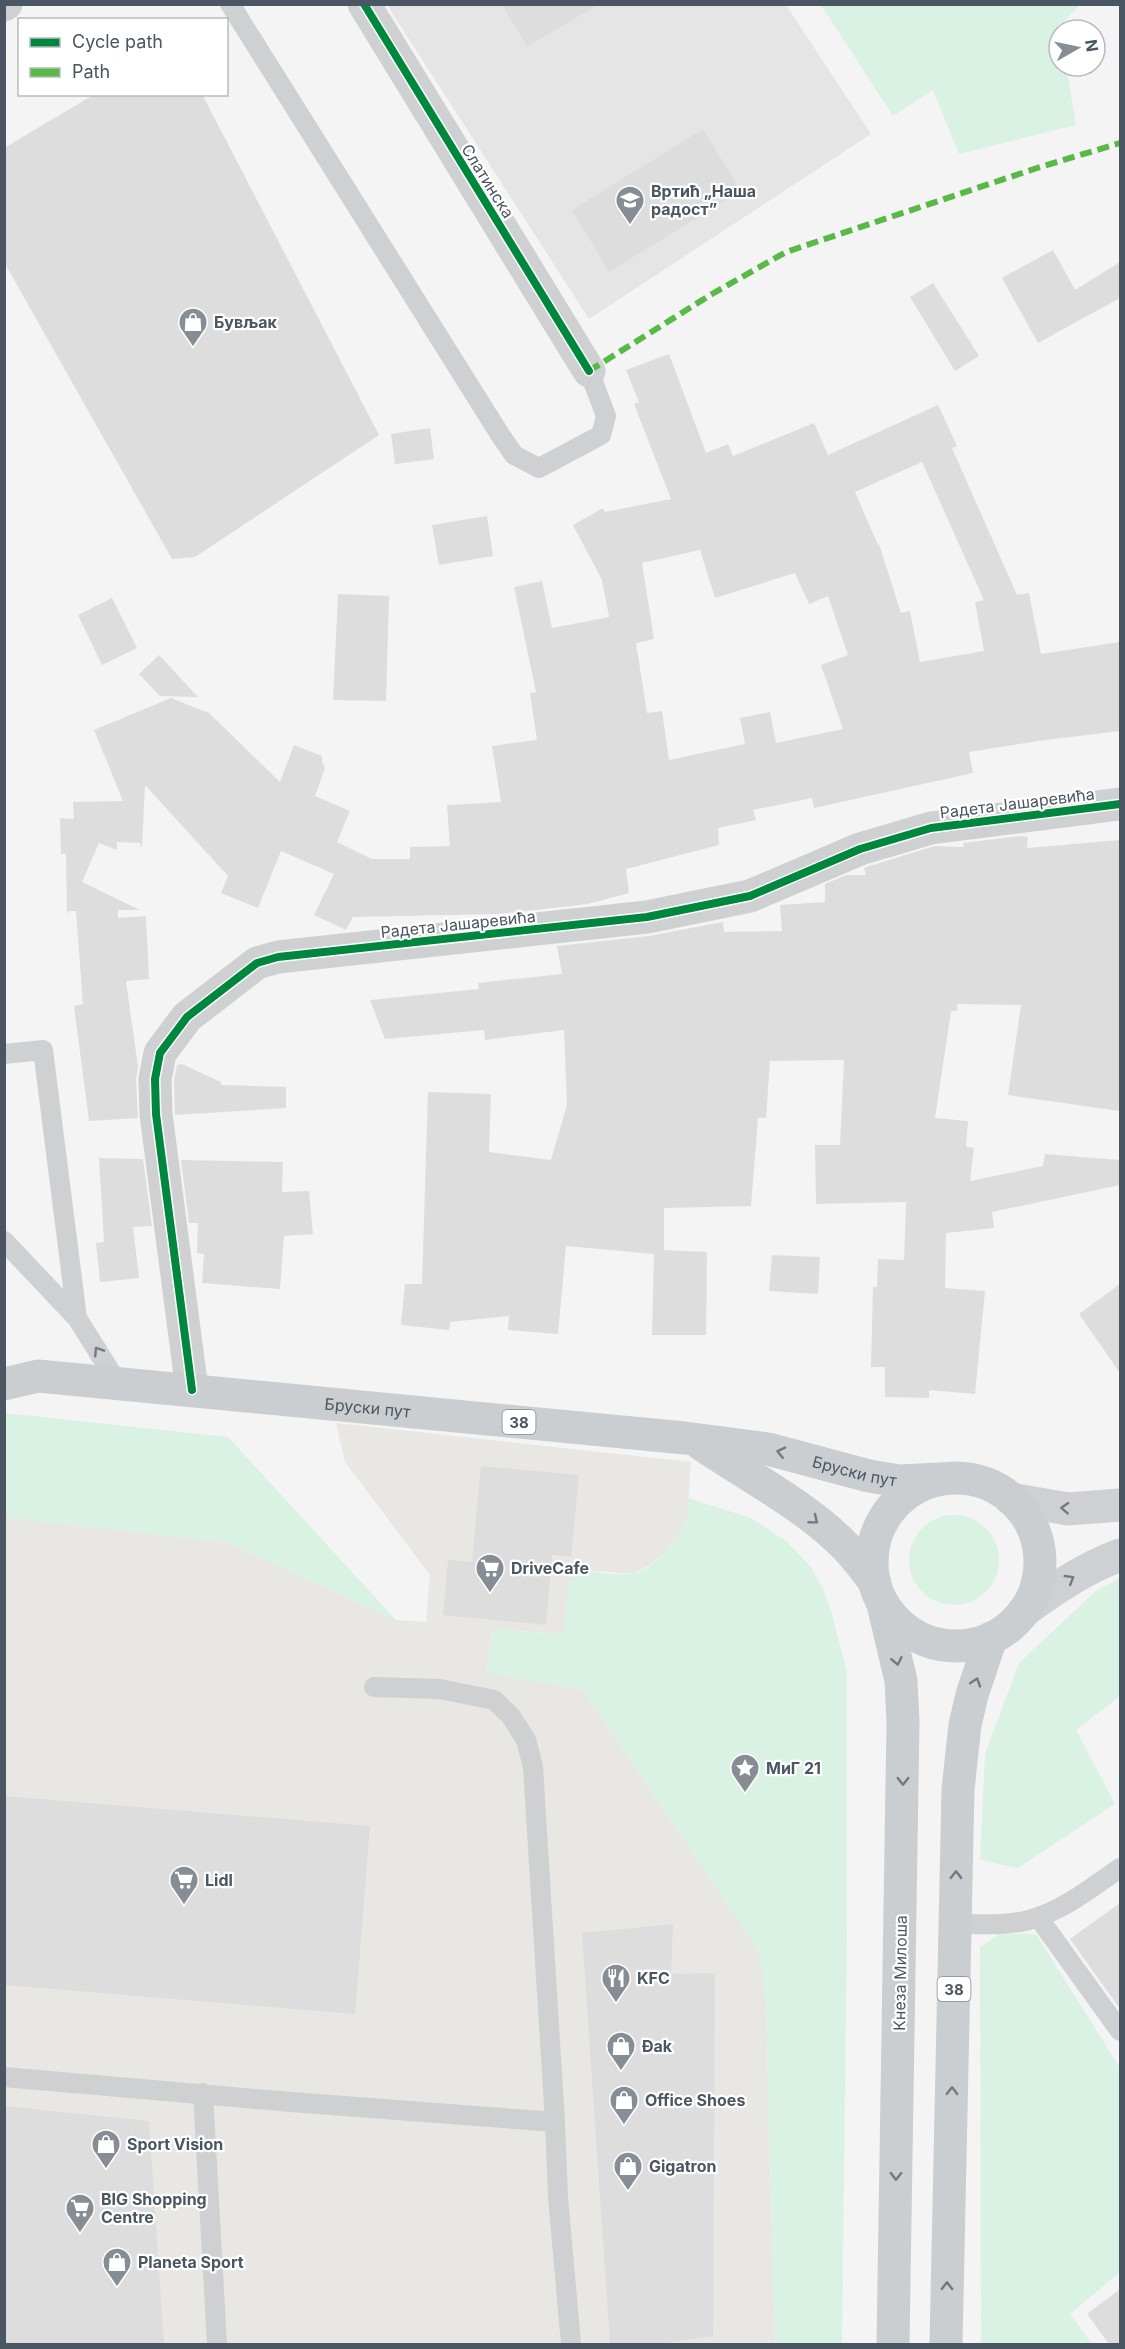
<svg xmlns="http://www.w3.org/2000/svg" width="1125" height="2349" viewBox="0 0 1125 2349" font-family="Inter,sans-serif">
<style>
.commercial{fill:#e8e7e3}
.education{fill:#e6e5e6}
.green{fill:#d9f2e3}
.building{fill:#ddddde;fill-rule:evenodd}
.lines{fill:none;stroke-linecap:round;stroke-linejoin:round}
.lane{stroke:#ced0d2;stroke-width:20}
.street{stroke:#ced0d2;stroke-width:33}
.secondary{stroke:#ced0d4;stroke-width:33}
.primary{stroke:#caced1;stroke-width:33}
.quiet{stroke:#58b947;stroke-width:6;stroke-dasharray:12 6;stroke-linecap:butt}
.cycleway-casing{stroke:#fff;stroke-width:11}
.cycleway{stroke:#00873e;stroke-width:8}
.oneway{stroke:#727b83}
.oneway2{stroke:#707a83}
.oneway3{stroke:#727b84}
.labels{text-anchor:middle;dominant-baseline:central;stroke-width:4.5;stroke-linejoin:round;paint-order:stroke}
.shield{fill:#fff;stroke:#808990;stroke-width:1.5}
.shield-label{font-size:15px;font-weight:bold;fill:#4a5661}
.street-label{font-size:16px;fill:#4a5661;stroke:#fff}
.poi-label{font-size:16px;font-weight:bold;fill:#4a5661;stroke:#fff;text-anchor:start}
</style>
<rect width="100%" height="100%" fill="#f4f4f4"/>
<path class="commercial" d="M336 1423 691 1462 687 1518 681 1533 664 1553 648 1566 633 1574 571 1569 564 1634 492 1629 487 1672 583 1690 759 1951 766 2000 775 2344H5V1517L227 1542 396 1620 426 1622 430 1575 345 1462Z"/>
<path class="education" d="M387 5H786L871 134 589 319Z"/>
<path class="green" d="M821 5H1079L1060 27 1059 66H1066L1076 125 959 154 933 90 893 116Z
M5 1413 228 1437 396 1620 227 1542 5 1517Z
M688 1498 751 1518 786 1541 811 1567 823 1589 831 1611 847 1672V1922L842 2344H775L766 2000 759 1951 583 1690 487 1673 492 1629 563 1634 571 1569C590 1570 612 1576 631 1574 651 1572 680 1538 686 1521 688 1514 688 1505 688 1498Z
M909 1560a45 45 0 1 1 90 0a45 45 0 1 1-90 0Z
M1120 1578V1696L1076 1730 1115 1804 1018 1868 980 1860 985 1754 1019 1663 1097 1590Z
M1001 1933 1036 1934 1120 2068V2272L1070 2314 1092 2344H981L980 1947Z"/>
<path class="building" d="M502 4H599L527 47Z
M95 94H202L379 435 195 557 172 559 4 262V148Z
M703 129 741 191 609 272 572 210Z
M1053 250 1075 290 1120 262V298L1038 343 1002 278Z
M933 283 979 356 955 371 910 297Z
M669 354 706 453 728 444 733 456 814 423 828 455 938 405 957 446 952 448 1017 595 1029 593 1041 654 1120 642V731L1045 740 969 752 973 773 814 808 812 798 753 810 756 820 718 828 719 845 626 869 629 893 588 904 498 914 353 917 346 930 314 915 334 874 281 851 258 908 221 893 228 876 145 785 142 848 140 843 117 842V850L99 843 82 882 140 910H118V918L146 916 149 979 126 981 138 1067 136 1079 138 1118 89 1121 74 1006 83 1004 76 911H69L67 914 66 854H61L60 818 74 819 73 802 123 801 94 730 171 698 209 713 280 782 294 745 322 756V762L325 768 315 796 350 811 337 842 372 859H410V847L450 846 447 805 501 802 492 746 537 740 530 693 536 692 514 587 542 581 552 628 609 617 602 580 573 525 603 508 605 512 671 499 634 404 639 402 626 370ZM922 462 984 600 975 602 984 651 920 662 910 611 901 613 879 544 878 545 855 492ZM700 550 715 598 795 573 809 604 828 596 848 655 821 665 843 729 776 743 770 712 740 718 745 744 669 760 662 711 647 713 636 643 654 639 642 563Z
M430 428 434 459 395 464 391 434Z
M487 516 493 556 439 565 432 525Z
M338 594 389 596 386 701 333 700Z
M112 598 137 648 102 665 78 615Z
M159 655 198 697 160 696 139 674Z
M1019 836 1028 837 1027 848 1120 840V1111L1008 1095 1021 1005 957 1004V1011H951L935 1118 968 1121 966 1147 974 1148 970 1181 1043 1166 1045 1154 1120 1160V1185L992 1212 994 1228 946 1233 945 1288 985 1291 975 1394 929 1390V1398L885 1397V1367H871L873 1287H877L878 1259 904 1260 906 1202 816 1204 815 1145H840L844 1060 770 1061 766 1118H758L751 1206 664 1208V1250L707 1252 706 1335H652L654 1254 566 1246 558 1334 508 1330 509 1316 450 1322 449 1330 401 1325 405 1284H422L428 1092 491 1094 489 1152 551 1160 567 1105 564 1030 485 1040 484 1030 385 1039 370 1000 479 989 478 983 562 974 557 946 649 936 723 922 724 932 782 931 780 905 825 902V884L846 875H866L864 868 866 867 935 846 964 847 963 843Z
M182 1064 221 1082V1085L286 1087V1108L175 1115 174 1081 177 1065Z
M99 1158 143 1159 152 1226 133 1227 139 1278 100 1282 96 1243 104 1242Z
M181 1160 283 1162 282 1192 309 1191 313 1234 284 1236 280 1289 202 1283 204 1254 197 1253 198 1223H189Z
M772 1255 820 1257 818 1294 769 1291Z
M1120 1284V1373L1079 1314Z
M481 1466 579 1475 571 1557 552 1555 546 1625 443 1615 448 1560 472 1562Z
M4 1796 370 1826 355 2014 4 1985Z
M1120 1903V2009L1070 1939Z
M673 1924 671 1974 715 1973 713 2336 659 2344H610L582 1933Z
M4 2106 149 2121 164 2344H4Z
M1120 2289V2344H1109L1087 2314Z"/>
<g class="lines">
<path class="lane" d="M230 4 499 433 514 455 539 468 601 435 606 416 589 371
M4 1054 43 1050 77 1318
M4 1241 77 1318 119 1385
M1038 1917 1120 2031
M955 1924C979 1924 1006 1926 1029 1920 1063 1911 1092 1887 1120 1868
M4 2077 291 2102 555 2122 533 1767 526 1740 510 1715 494 1700 440 1689 374 1687
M203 2093 217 2344
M555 2122 558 2197 571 2344"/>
<path class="street" d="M364 4 589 371
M4 5 6 4
M192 1390 156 1114 155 1079 160 1053 187 1017 257 963 278 957 647 917 750 896 860 849 931 828 1120 804"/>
<path class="secondary" d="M1011 1499 1068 1509 1120 1505
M1024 1611C1054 1589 1085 1568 1120 1555"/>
<g class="primary">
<path id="s1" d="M4 1384 38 1376 685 1438 768 1449 869 1476 899 1481 941 1479"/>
<path d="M701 1444C748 1476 808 1507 847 1548 857 1558 865 1570 874 1581"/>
<circle cx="956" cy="1562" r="84"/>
<path d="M883 1604 901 1681 903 1722 893 2344"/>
<path d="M946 2344 958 1789 965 1725 972 1695 991 1638"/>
</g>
<path class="quiet" d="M589 371 712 294 786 252 1037 168 1120 143"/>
<g class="cycleway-casing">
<path id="cycleway" d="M364 4 589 371
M192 1390 156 1114 155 1079 160 1053 187 1017 257 963 278 957 647 917 750 896 860 849 931 828 1120 804"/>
</g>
<use href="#cycleway" class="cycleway"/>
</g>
<defs><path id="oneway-chevron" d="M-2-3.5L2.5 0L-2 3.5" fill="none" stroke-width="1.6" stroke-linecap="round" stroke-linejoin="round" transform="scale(1.5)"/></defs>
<use class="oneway" href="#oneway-chevron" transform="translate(98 1351) rotate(-123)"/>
<g class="oneway2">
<use href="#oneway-chevron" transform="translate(781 1452) rotate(-167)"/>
<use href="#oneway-chevron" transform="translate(814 1520) rotate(39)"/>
<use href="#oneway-chevron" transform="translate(897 1661) rotate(79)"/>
<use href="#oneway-chevron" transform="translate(976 1682) rotate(-72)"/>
<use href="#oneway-chevron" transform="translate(903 1781) rotate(90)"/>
<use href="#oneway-chevron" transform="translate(956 1875) rotate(-89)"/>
<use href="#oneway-chevron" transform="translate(952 2091) rotate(-89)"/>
<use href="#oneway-chevron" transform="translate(896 2176) rotate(91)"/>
<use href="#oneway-chevron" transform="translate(947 2286) rotate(-89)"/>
</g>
<g class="oneway3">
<use href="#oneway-chevron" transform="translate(1065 1508) rotate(-177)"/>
<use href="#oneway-chevron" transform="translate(1070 1579) rotate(-31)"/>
</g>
<defs>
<g id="school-pin" transform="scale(1.5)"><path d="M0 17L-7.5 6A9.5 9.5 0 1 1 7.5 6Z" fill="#868d94" stroke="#fff"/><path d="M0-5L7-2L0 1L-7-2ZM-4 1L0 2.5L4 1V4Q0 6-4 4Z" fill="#fff"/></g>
<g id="shop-pin" transform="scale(1.5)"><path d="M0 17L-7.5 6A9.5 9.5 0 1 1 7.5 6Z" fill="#868d94" stroke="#fff"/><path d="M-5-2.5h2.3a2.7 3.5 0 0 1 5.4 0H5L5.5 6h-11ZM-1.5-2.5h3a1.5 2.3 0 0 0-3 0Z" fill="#fff"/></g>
<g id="supermarket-pin" transform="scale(1.5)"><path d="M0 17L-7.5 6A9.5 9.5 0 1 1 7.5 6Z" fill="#868d94" stroke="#fff"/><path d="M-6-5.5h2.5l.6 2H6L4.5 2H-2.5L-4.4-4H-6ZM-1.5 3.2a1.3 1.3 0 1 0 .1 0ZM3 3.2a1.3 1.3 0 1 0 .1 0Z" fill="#fff"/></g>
<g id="sight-pin" transform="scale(1.5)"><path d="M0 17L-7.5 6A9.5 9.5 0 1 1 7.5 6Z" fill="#868d94" stroke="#fff"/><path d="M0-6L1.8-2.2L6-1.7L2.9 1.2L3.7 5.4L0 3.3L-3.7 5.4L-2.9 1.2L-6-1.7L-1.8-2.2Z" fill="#fff"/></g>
<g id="restaurant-pin" transform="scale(1.5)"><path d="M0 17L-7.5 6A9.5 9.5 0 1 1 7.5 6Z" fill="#868d94" stroke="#fff"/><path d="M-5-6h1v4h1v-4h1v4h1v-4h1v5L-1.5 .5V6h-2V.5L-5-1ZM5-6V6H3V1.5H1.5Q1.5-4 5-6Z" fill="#fff"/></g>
</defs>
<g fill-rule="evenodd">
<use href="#school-pin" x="630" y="200"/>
<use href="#shop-pin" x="193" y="322"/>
<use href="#supermarket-pin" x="490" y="1568"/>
<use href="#sight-pin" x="745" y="1768"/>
<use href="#supermarket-pin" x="184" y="1880"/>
<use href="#restaurant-pin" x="616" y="1978"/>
<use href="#shop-pin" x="621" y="2046"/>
<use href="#shop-pin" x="624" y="2100"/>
<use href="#shop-pin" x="106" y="2144"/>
<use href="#shop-pin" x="628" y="2166"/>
<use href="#supermarket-pin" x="80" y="2208"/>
<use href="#shop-pin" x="117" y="2262"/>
</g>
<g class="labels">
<g class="shield">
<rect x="502.5" y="1410" width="33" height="24" rx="4.5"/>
<rect x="937.5" y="1977" width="33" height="24" rx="4.5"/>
</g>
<g class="shield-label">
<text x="519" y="1422">38</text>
<text x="954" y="1989">38</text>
</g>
<g class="street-label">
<text transform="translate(488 181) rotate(58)">Слатинска</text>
<text transform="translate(1017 803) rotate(-7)">Радета Јашаревића</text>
<text transform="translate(458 924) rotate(-6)">Радета Јашаревића</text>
<text stroke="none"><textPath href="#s1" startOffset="366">Бруски пут</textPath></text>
<text stroke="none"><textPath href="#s1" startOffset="858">Бруски пут</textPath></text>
<text transform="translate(900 1973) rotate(-89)">Кнеза Милоша</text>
</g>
<g class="poi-label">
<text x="651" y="191">Вртић „Наша<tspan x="651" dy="18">радост”</tspan></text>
<text x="214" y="322">Бувљак</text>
<text x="511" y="1568">DriveCafe</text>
<text x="766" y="1768">МиГ 21</text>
<text x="205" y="1880">Lidl</text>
<text x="637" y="1978">KFC</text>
<text x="642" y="2046">Đak</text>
<text x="645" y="2100">Office Shoes</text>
<text x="127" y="2144">Sport Vision</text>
<text x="649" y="2166">Gigatron</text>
<text x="101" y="2199">BIG Shopping<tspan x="101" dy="18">Centre</tspan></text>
<text x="138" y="2262">Planeta Sport</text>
</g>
</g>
<rect width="1125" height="2349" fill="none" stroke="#4a5661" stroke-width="12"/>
<rect x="18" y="18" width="210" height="78" fill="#ffffff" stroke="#b7bbc0" stroke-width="1.5"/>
<rect x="30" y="38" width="30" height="9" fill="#00873e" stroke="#b7bbc0" stroke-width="1.5"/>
<text x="72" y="48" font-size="18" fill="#4a5661">Cycle path</text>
<rect x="30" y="68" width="30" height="9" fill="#58b947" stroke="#b7bbc0" stroke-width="1.5"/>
<text x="72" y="78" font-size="18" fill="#4a5661">Path</text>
<g transform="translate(1077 48) rotate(81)"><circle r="28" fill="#ffffff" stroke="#b7bbc0" stroke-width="1.5"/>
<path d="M0-4.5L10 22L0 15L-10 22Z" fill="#868d94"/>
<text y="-9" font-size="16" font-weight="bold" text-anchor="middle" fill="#4a5661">N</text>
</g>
</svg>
